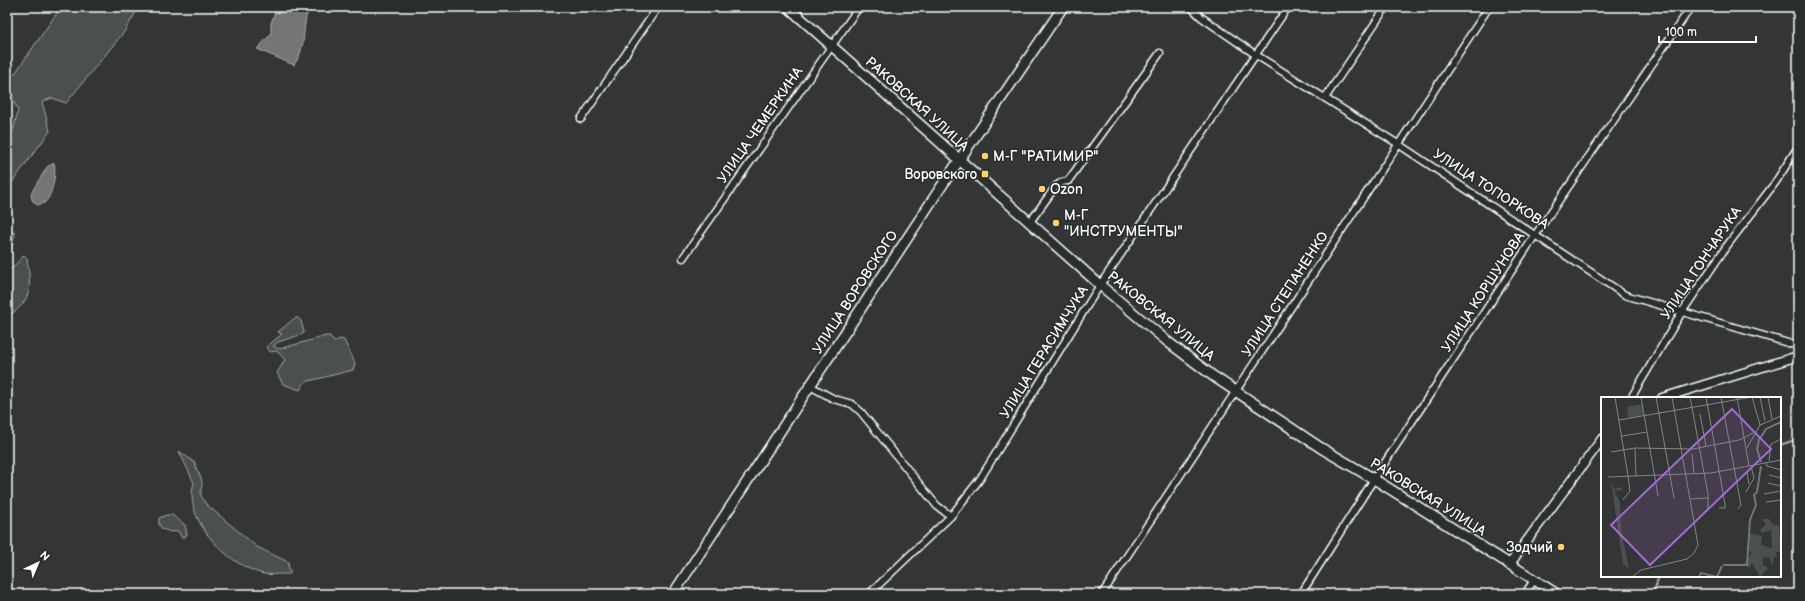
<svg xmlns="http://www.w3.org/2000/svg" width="1805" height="601" viewBox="0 0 1805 601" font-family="'Balsamiq Sans',sans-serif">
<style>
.green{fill:#4c4f50;stroke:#a6a7a8}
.water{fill:#737576;stroke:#abacad}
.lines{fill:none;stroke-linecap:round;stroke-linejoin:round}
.stream{stroke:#abacad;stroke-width:2}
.street-casing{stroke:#fff;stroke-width:9}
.secondary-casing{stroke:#fff;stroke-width:11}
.primary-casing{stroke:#fff;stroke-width:12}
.street{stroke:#2a2d2e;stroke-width:6}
.secondary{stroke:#2a2d2e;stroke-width:8}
.primary{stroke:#2a2d2e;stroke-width:9}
.rail-casing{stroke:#fff;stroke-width:3.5}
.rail{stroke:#2a2d2e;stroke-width:2;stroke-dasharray:6;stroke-linecap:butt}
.poi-dot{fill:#ffd166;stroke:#2a2d2e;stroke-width:1.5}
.labels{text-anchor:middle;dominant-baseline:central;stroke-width:3;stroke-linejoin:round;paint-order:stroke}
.street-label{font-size:14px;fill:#fff;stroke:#2a2d2e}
.poi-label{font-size:14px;fill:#fff;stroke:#2a2d2e;text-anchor:start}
.inset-river{fill:none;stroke:#737576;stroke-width:2}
.inset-road{fill:none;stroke:#858686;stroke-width:1}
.view{fill:#a36bd2;fill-opacity:0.15;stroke:#a36bd2;stroke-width:2}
.inset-edge{fill:none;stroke:#fff;stroke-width:2}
</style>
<rect width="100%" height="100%" fill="#333536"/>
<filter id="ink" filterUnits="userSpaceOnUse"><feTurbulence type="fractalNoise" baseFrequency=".025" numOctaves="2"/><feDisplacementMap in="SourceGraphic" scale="8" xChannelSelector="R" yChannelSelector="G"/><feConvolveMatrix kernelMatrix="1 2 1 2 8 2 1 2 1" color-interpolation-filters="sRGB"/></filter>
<g filter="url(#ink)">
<path class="green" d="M61 7H139L124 32 66 103 52 98 42 102 50 131 7 189V140L13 131 18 110 13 100 7 93V85Z
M14 232 15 234 10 253 7 255V235Z
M24 255 27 258C31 285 34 300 7 317V274Z
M295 318H298L301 321 304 332 303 334 278 342 273 346 279 349 326 336H330L334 342 340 339 344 340 355 363 353 370 305 382 300 390 283 384 277 373 285 360 277 351 270 352 266 347 281 335 282 334 278 332Z
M179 451 195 463C196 470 199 472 201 478 205 490 195 491 207 505L257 547 288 562 289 570 291 573C288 575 286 574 282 574 276 574 271 575 264 574 230 567 182 520 194 483Z
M167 515H172L185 525 187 535 182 538 178 531 171 532 162 529 159 524V518Z"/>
<path class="water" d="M277 7H310C300 26 309 43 294 65L257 49 271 34V23Z
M54 163C57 172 52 198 44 203 43 204 38 205 37 205L32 200 31 193 47 167Z"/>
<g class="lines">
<path class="stream" d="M1780 445 1798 439
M1653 594 1659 576"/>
<g class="street-casing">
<path id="street" d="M1191 7 1201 17 1256 55 1398 144 1625 295 1798 346
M1325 98 1386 7
M581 119 658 7
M1030 222 1056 186 1062 182 1068 181 1160 53
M683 258 859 7
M810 386 834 399 852 404 861 412 937 506 951 516
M1631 398 1682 312 1726 247 1775 183 1798 147
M869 594 951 516 980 479 1100 285 1288 7
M1102 594 1489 7
M1301 594 1374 479 1536 234 1691 7
M1525 594 1534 580
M1797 594H1798"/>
</g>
<g class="secondary-casing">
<path id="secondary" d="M1662 398 1798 356
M1509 565 1602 439"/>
</g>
<g class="primary-casing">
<path id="primary" d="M788 7 1100 285 1168 342 1213 376 1321 448 1374 479 1557 594
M673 594 937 193 1063 7"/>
</g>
<use href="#street" class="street"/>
<use href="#secondary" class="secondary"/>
<use href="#primary" class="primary"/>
<g class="rail-casing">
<path id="rail" d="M7 13 12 7"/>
</g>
<use href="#rail" class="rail"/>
</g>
</g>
<g class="poi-dot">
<circle cx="985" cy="156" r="4"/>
<rect x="981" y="170" width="8" height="8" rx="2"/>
<circle cx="1042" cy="189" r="4"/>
<circle cx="1056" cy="223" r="4"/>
<circle cx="1561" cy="547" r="4"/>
</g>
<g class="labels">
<g class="street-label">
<text transform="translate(917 104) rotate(42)">РАКОВСКАЯ УЛИЦА</text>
<text transform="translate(760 125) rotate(-55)">УЛИЦА ЧЕМЕРКИНА</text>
<text transform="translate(1491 189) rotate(33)">УЛИЦА ТОПОРКОВА</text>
<text transform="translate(1701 263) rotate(-56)">УЛИЦА ГОНЧАРУКА</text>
<text transform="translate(855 292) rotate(-57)">УЛИЦА ВОРОВСКОГО</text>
<text transform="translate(1483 292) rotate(-57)">УЛИЦА КОРШУНОВА</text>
<text transform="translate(1285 294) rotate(-57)">УЛИЦА СТЕПАНЕНКО</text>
<text transform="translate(1161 316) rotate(39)">РАКОВСКАЯ УЛИЦА</text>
<text transform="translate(1044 352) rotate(-58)">УЛИЦА ГЕРАСИМЧУКА</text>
<text transform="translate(1428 497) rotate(32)">РАКОВСКАЯ УЛИЦА</text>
</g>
<g class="poi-label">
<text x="993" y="156">М-Г "РАТИМИР"</text>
<text x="977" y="174" text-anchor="end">Воровского</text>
<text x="1050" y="189">Ozon</text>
<text x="1064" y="215">М-Г<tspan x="1064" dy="16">"ИНСТРУМЕНТЫ"</tspan></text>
<text x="1553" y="547" text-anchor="end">Зодчий</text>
</g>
</g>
<g transform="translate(1601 397)">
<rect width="180" height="180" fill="#333536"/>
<path d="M41 7 43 18 27 21 26 10ZM10 84 13 92 21 90V93L13 94 19 105 20 132 28 172 22 167ZM161 122H168L172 128H178L180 154 175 155 176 160H173L171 168 168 160 162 161V168L167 171 159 180 151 166 148 171 143 167 151 156 145 152 149 136 161 139 160 148 170 151 171 149 170 133 161 136 159 133 165 128Z" fill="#4c4f50"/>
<path class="inset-river" d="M160 65 156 52 158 43 165 32 180 25M122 168H146L149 123 155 108 153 98 156 95 160 69M98 180 100 176 116 180 121 169"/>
<path class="inset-road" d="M14 0 27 79M40 0 57 99M55 0 73 101M89 0 107 97V114M105 0 124 107V111H118M120 0 140 108 137 112M136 0 148 69M151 0 159 28M159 0 164 24M167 0 171 22M99 17 105 49M18 23 151 0M21 39 46 35M34 51 35 79M146 51 159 28 180 19M10 55 34 51 92 52 138 43 154 35M91 57 93 77M168 64 170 47 180 42M165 66 166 69 180 73M146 75 148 87M168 78 180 81M7 80 110 76 180 63M167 86 180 89M145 95 153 81 150 69M163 97 180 94M89 102 107 101M22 103 29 94 27 79M165 105 180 103M31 180 40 173 86 162 93 156 97 148 71 0"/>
<path class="view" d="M131 12 170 52 49 168 10 128Z"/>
<rect width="180" height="180" class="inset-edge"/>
</g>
<rect width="1805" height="601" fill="none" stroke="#2a2d2e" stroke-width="24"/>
<rect x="12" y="12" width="1781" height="577" fill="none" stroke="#fff" stroke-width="1.5" filter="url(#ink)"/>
<g transform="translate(38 563) rotate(44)" stroke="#2a2d2e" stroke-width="3" paint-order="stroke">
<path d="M0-3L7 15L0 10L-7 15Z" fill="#ffffff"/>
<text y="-6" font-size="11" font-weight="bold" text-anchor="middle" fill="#ffffff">N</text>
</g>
<path d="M1659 36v6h97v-6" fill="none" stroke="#ffffff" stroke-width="2"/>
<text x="1665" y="36" font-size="12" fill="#ffffff" stroke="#2a2d2e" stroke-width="3" paint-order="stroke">100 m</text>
</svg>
